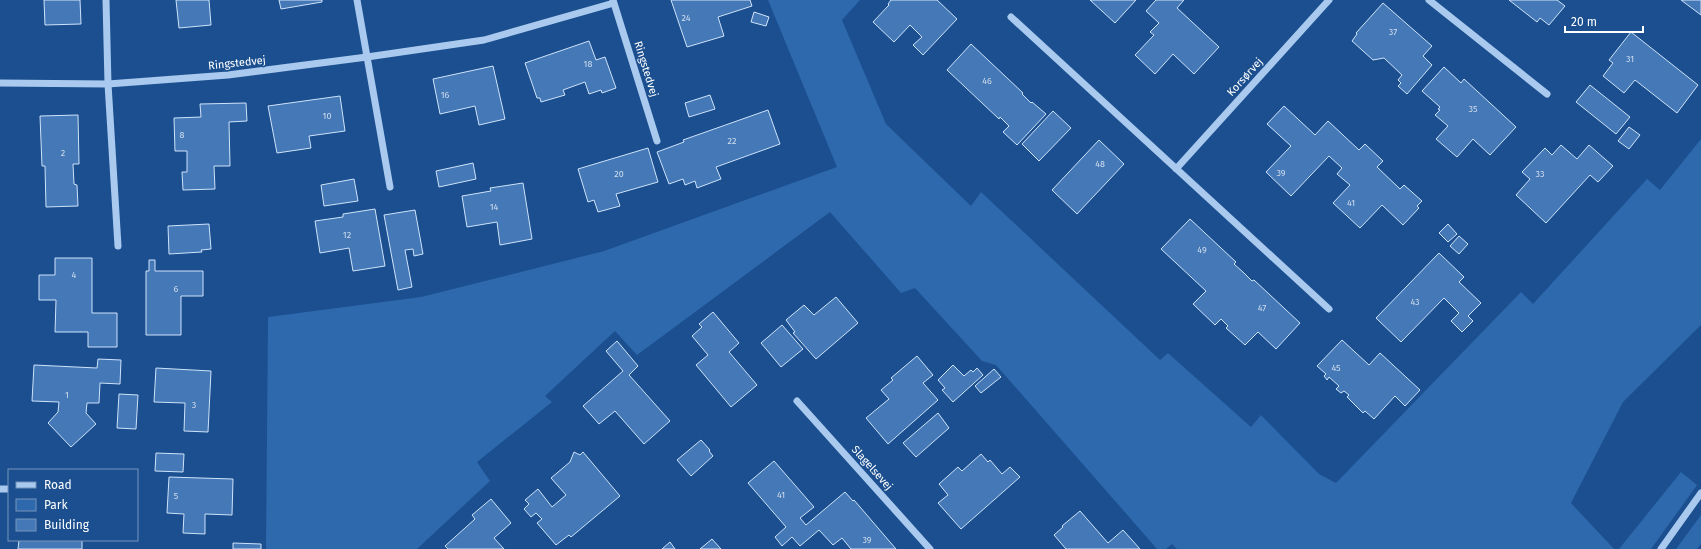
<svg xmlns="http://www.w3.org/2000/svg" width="1701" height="549" viewBox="0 0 1701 549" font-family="'Fira Sans',sans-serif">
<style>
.green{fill:#2e69ad}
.building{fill:#4478b7;stroke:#cfe3fa}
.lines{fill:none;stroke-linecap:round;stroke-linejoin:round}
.minor{stroke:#a9c9ee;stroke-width:7}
.labels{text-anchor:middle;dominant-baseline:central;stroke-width:3;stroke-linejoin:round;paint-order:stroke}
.number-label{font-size:9px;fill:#d0dded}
.street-label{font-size:11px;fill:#fff;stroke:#1b4f8f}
</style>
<rect width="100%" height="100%" fill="#1b4f8f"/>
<path class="green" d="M768 0H860L842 20 886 124 971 206 981 192 1160 360 1168 353 1251 427 1261 415 1319 474 1336 483 1521 292 1533 304 1647 179 1660 190 1701 139V325L1623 402 1571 503 1614 549H1177L1172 544 1166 549H1157L996 365 982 361 915 288 901 293 830 212 637 355 615 331 545 396 552 402 477 462 490 481 417 549H266L268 317 421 297 604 251 837 167Z
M1681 472 1697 485 1651 549H1619Z
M1701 515V544L1697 549H1676Z"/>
<path class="building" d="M44 0H80L81 24 45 25Z
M176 0H209L211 25 179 28Z
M279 0H322V2L281 9Z
M671 0H750L752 6 718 17 724 36 687 47Z
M891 0H937L957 19 923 55 913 45 922 37 910 25 894 42 873 22 889 5 888 4Z
M1090 0H1136L1115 23Z
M1156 0H1184L1177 8 1219 47 1194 74 1173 54 1155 74 1135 55 1154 35 1150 32 1159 23 1146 11Z
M1509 0H1557L1565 6 1549 25 1540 18 1537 22Z
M1681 0H1701V15Z
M1383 3 1432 46 1423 56 1432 65 1407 94 1398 86 1401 83 1398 80 1402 75 1384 58 1373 60 1352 41 1357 34 1356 33Z
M754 12 769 17 766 26 751 22Z
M1631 32 1698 85 1677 113 1635 80 1624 93 1603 76 1613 63 1609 60Z
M589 41 596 60 605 57 616 88 602 93 601 90 589 94 585 82 563 90 565 95 541 102 540 98H537L525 63Z
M971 44 1023 93 1022 94 1031 103 1032 102 1046 114 1017 145 1003 132 1009 126 1000 117 999 119 947 70Z
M493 66 505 119 479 125 475 106 440 114 433 79Z
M1444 67 1461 83 1464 79 1516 127 1490 155 1473 139 1457 157 1436 139 1448 126 1435 115 1440 110 1438 109 1440 107 1422 91Z
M1590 85 1630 117 1616 134 1576 102Z
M710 95 715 109 689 117 685 103Z
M340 96 345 131 309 136 311 148 277 153 268 106Z
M246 103 247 121 229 122 230 166H214L215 189 183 190 182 172H187V151H175L174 118 201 117 200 104Z
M1284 106 1315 135 1328 121 1359 150 1365 144 1383 161 1377 167 1400 189 1404 185 1422 201 1417 206 1419 208 1403 225 1382 205 1360 228 1333 203 1350 185 1337 174 1342 168 1329 156 1291 196 1266 172 1291 146 1267 124Z
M768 110 780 144 716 167 721 179 697 188 695 181 685 185 683 179 669 184 657 152 684 142 683 140Z
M1053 111 1071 128 1039 161 1022 144Z
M78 115 79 164H73L74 184 77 185 78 206 46 207 45 166H42L40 116Z
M1629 127 1640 135 1629 149 1618 141Z
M1099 140 1124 164 1077 214 1052 190Z
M1561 145 1577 159 1589 145 1613 166 1598 182 1590 175 1546 223 1516 195 1530 179 1522 172 1545 148 1552 155Z
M648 148 658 182 616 194 620 206 598 212 594 200 588 202 578 169Z
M473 163 476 179 439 187 436 171Z
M354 179 358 201 324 206 321 185Z
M523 183 532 239 500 245 497 222 467 227 462 196 491 191 490 188Z
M375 209 385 266 353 271 349 248 320 253 315 221 343 217V214Z
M415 210 423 254 414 256 413 249 405 250 412 287 398 290 384 215Z
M1190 219 1236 262 1234 264 1244 273 1252 281 1254 280 1300 323 1276 349 1258 332 1245 345 1226 328 1228 326 1221 319 1215 325 1193 304 1206 291 1161 249Z
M209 224 211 249 201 250 202 252 169 254 168 226Z
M1448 224 1457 234 1448 242 1439 233Z
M1459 236 1468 244 1459 254 1450 246Z
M1439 253 1464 277 1459 282 1481 303 1468 316 1473 321 1462 332 1451 321 1459 313 1444 298 1401 342 1376 318Z
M55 258H92V313H117V347H88V332H55L56 300H39V275H55Z
M149 260H155V271H203V296H181V335H146V271H149Z
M836 297 858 323 816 359 793 333 795 332 786 320 804 305 814 315Z
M713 312 739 343 729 352 757 385 731 407 696 365 708 355 692 336 702 327 699 324Z
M782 325 803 349 781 367 761 343Z
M1342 340 1369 365 1380 353 1420 390 1405 406 1395 396 1374 419 1365 411 1363 413 1347 397 1349 395 1344 391 1341 393 1336 389 1339 386 1329 377 1327 380 1324 376 1326 374 1317 366Z
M617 341 638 366 629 375 670 421 644 444 615 411 599 424 583 406 623 371 606 351Z
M917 356 933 375 923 383 938 400 888 444 866 418 889 399 881 390 893 380 891 378Z
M98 359 121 360 120 384 100 383 99 403H87L86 413 96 424 71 447 48 423 58 412 59 402 32 401 34 365 97 368Z
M953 365 964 376 971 370 973 372 977 368 983 375 953 402 942 390 945 388 938 380Z
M156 368 211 371 208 432 184 431 185 403 154 402Z
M994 369 1001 377 981 393 975 386Z
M119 394 138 395 136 429 117 428Z
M938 413 949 428 916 457 903 443Z
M701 440 710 450 709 451 713 456 691 476 677 460Z
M574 452 580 455 583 452 620 496 571 537 569 535 556 545 537 523 542 519 536 513 531 517 524 509 529 504 525 500 538 489 552 507 566 495 551 478 570 462Z
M156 453 184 454 183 472 155 471Z
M981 454 988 462 990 460 1002 474 1010 467 1020 477 961 529 938 503 948 495 939 484 958 467 962 471Z
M774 461 814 507 800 518 806 525 845 492 853 501 854 500 896 549H851L842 538 833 545 819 530 800 546 792 537 782 546 775 537 786 527 748 483Z
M169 477 233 479 232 515 205 514V534L183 533 184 514 167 513Z
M491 499 511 523 494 538 504 549H448L445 546 475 519 472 515Z
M1080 511 1108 543 1123 530 1140 549H1066L1054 535 1063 527 1062 526Z
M712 539 721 549H700Z
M19 540H82V549H18Z
M670 542 675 549H662Z
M233 543 261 544V549H233Z"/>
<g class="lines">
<path class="minor" d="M106 0 108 84 118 246
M357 0 390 187
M613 0 657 141
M1429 0 1547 94
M1011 17 1329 309
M0 83 108 84 228 75 367 57 484 40 614 3
M1176 169 1329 0
M797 401 930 549
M0 489H9
M1661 549 1701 493"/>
</g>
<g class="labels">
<g class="number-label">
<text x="686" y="18">24</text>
<text x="1393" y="32">37</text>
<text x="1630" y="59">31</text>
<text x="588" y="64">18</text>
<text x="987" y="81">46</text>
<text x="445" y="95">16</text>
<text x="1473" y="109">35</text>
<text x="327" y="116">10</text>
<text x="182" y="135">8</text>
<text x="732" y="141">22</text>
<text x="63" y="153">2</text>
<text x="1100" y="164">48</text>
<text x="1281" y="173">39</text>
<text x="619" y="174">20</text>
<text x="1540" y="174">33</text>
<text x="1351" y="203">41</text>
<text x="494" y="207">14</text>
<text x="347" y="235">12</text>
<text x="1202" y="250">49</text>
<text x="74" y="275">4</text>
<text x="176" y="289">6</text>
<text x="1415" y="302">43</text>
<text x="1262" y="308">47</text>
<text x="1336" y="368">45</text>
<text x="67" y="395">1</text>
<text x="194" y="405">3</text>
<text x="781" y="495">41</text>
<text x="176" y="496">5</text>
<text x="867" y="540">39</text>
</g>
<g class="street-label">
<text transform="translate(237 63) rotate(-6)">Ringstedvej</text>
<text transform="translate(646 69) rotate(73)">Ringstedvej</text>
<text transform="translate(1245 77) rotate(-48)">Korsørvej</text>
<text transform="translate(872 468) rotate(48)">Slagelsevej</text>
</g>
</g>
<rect x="8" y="469" width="130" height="72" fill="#1b4f8f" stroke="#7695bc"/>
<rect x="16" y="482" width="20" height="6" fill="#a9c9ee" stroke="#7695bc"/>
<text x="44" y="489" font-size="12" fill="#ffffff">Road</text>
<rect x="16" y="499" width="20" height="12" fill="#2e69ad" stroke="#7695bc"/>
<text x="44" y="509" font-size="12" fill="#ffffff">Park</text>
<rect x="16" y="519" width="20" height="12" fill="#4478b7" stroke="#7695bc"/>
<text x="44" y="529" font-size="12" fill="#ffffff">Building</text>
<path d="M1565 26v6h78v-6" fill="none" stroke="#ffffff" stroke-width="2"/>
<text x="1571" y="26" font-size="12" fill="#ffffff" stroke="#1b4f8f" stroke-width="3" paint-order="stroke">20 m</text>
</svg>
